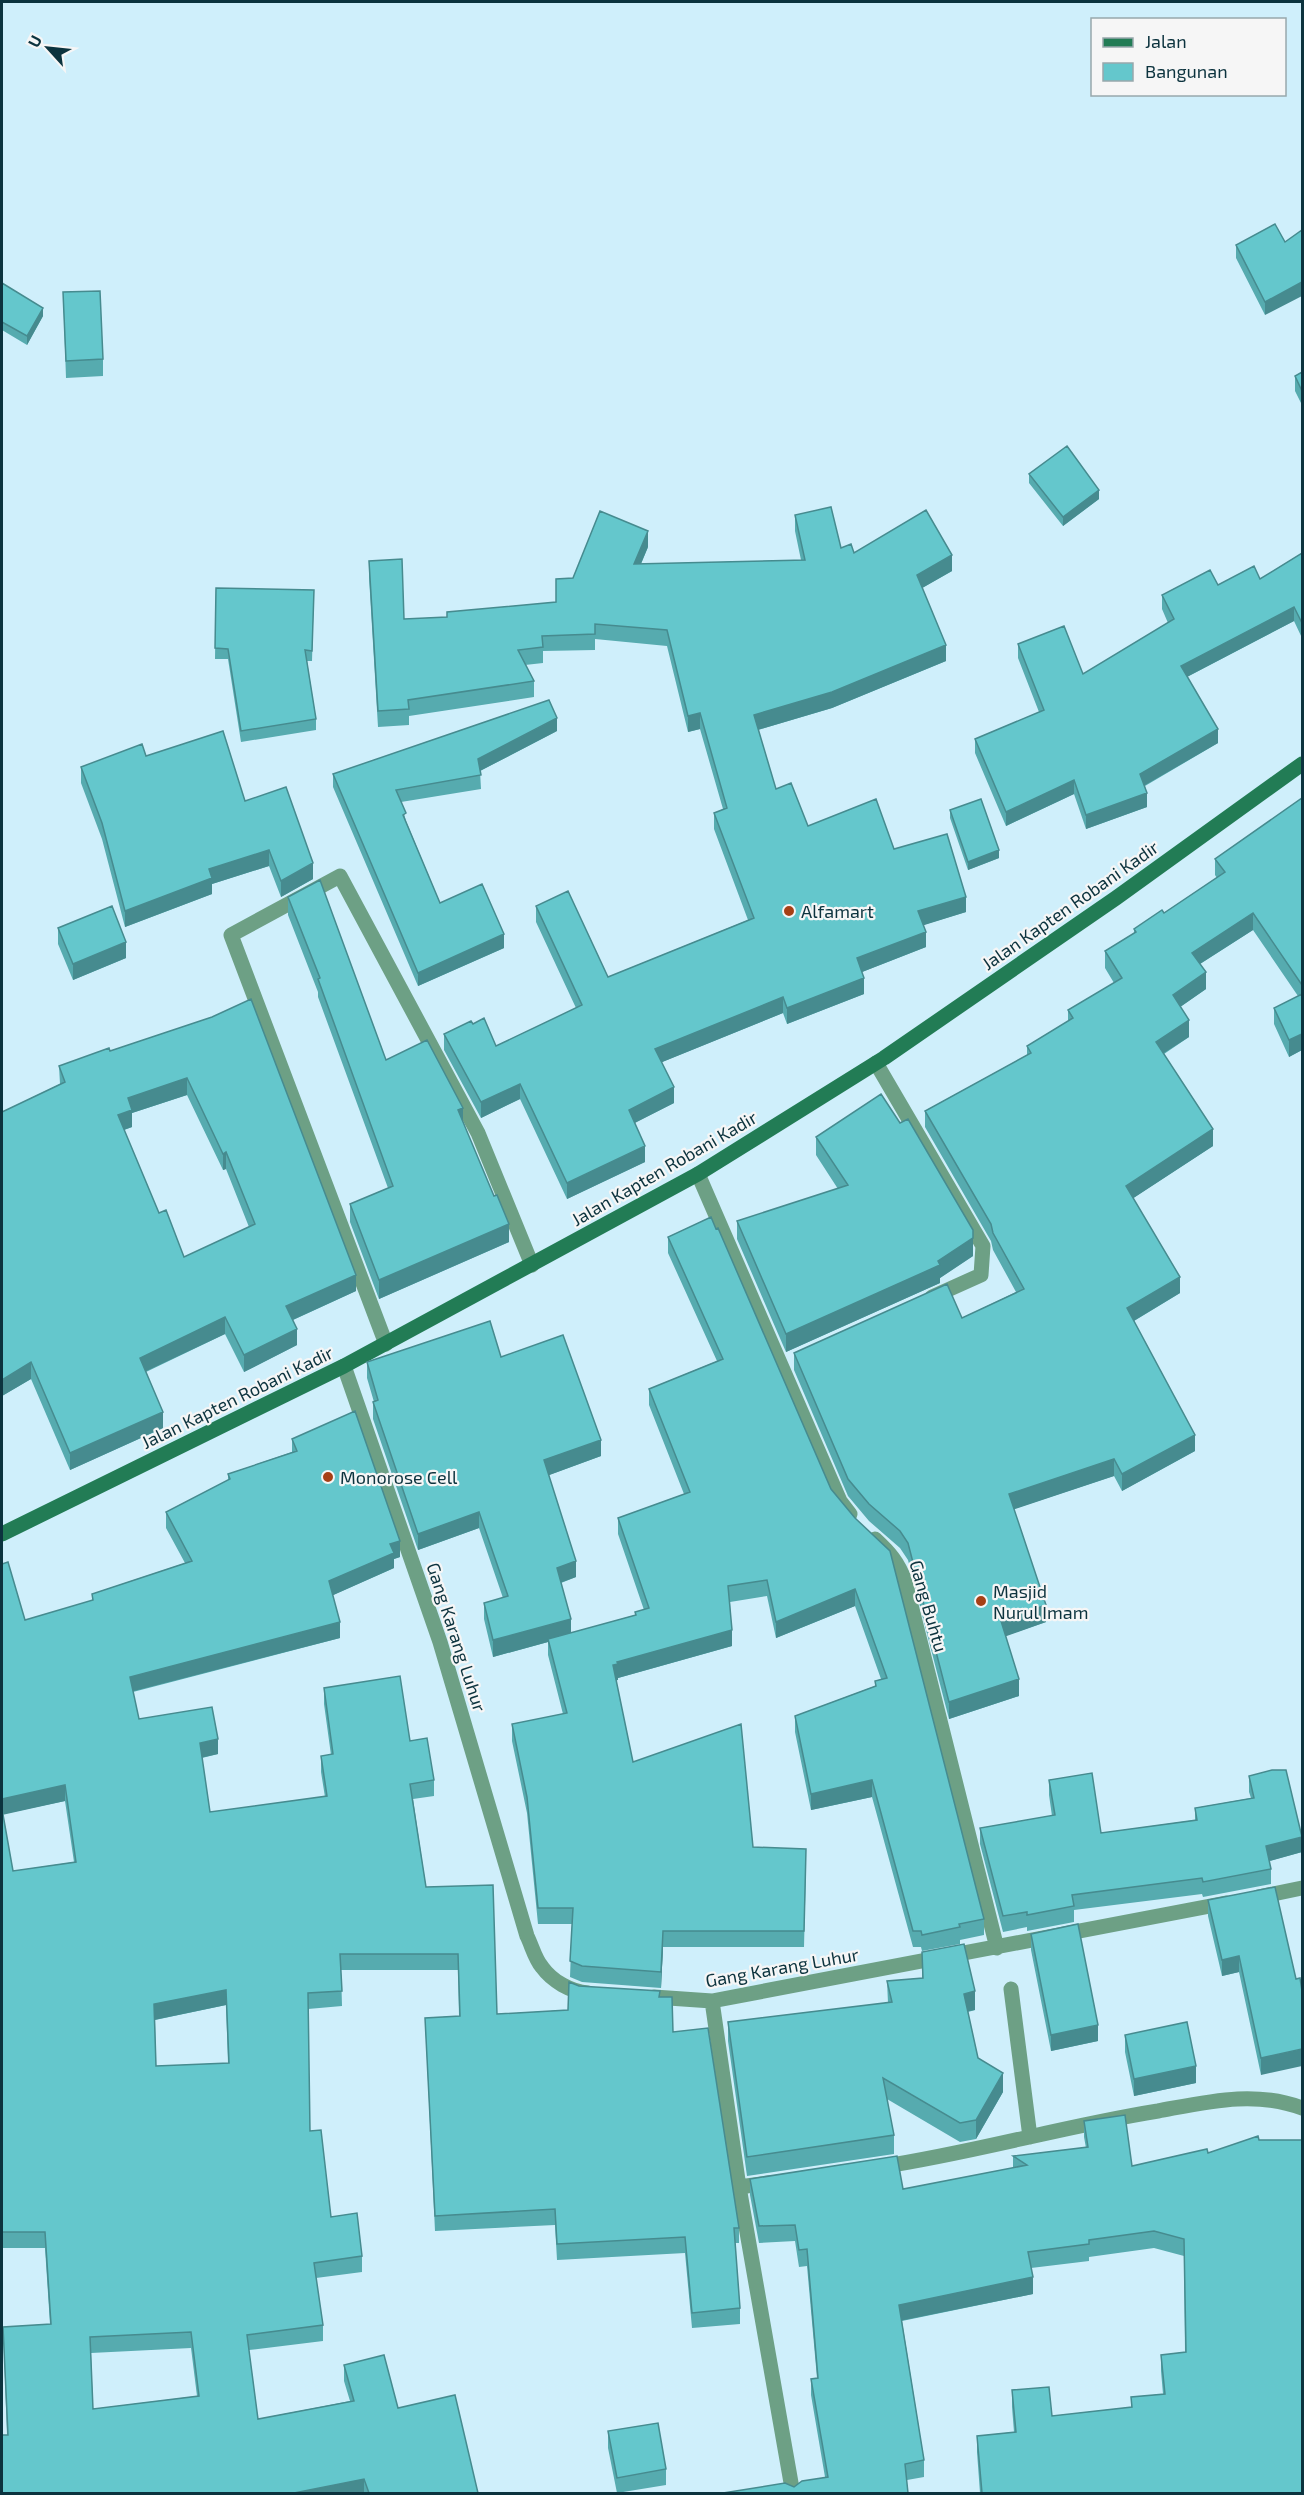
<svg xmlns="http://www.w3.org/2000/svg" width="1304" height="2495" viewBox="0 0 1304 2495" font-family="'Exo 2',sans-serif">
<style>
.lines{fill:none;stroke-linecap:round;stroke-linejoin:round}
.minor{stroke:#6da085;stroke-width:15}
.secondary{stroke:#227c55;stroke-width:15}
.wall{fill:#56abaf;fill-rule:evenodd}
.shaded-wall{fill:#468b8f}
.building{fill:#64c7cc;stroke:#468b8f;stroke-width:1.5;fill-rule:evenodd}
.poi-dot{fill:#a64016;stroke:#f6f6f6;stroke-width:2}
.labels{text-anchor:middle;dominant-baseline:central;stroke-width:4.5;stroke-linejoin:round;paint-order:stroke}
.street-label{font-size:18px;fill:#0c333e;stroke:#f6f6f6}
.poi-label{font-size:18px;fill:#0c333e;stroke:#f6f6f6;text-anchor:start}
</style>
<rect width="100%" height="100%" fill="#cfeffb"/>
<g class="lines">
<path class="minor" d="M876 1063 983 1246 981 1275 932 1297
M698 1174 840 1501 850 1514
M386 1344 231 935 340 876 478 1133 532 1265
M344 1366 440 1642 527 1936C532 1946 535 1959 542 1967 552 1981 571 1992 588 1993
M875 1539C890 1553 898 1562 905 1581L997 1948
M1258 1897 1302 1888
M1011 1989 1030 2137
M654 1997 712 2001 1226 1903
M712 2001 739 2187 793 2494
M879 2167C973 2153 1064 2126 1158 2111 1207 2102 1254 2090 1302 2108
M739 2187 769 2183"/>
<path class="secondary" d="M2 1534 344 1366 698 1174 884 1058 1116 898 1302 764"/>
</g>
<path class="wall" d="M1285 242 1265 315 1236 258V245Z
M2 283 43 316 27 345 2 330Z
M63 292 103 359V376L66 378Z
M1302 372V405L1295 391V376Z
M1029 474 1099 499 1063 526 1029 483Z
M795 515 841 548 854 553 952 571 922 588 946 661 832 708 758 730 776 789 808 826 894 849 966 912 923 925 926 947 862 972 864 994 787 1024 783 1013 662 1062 674 1103 634 1123 645 1162 567 1199 520 1099 481 1118 444 1050V1034L473 1024 496 1046 576 1008 536 922V906L608 977 748 920 714 829V813L723 809 700 729 688 732 667 646 595 639V650L543 651V663L525 665 534 681V697L409 716V725L378 727 369 577V561L404 619 447 617 556 602 573 578 648 547 641 564 801 560 795 531Z
M1302 553V638L1294 621 1187 677 1218 743 1145 786 1147 807 1086 829 1074 794 1006 826 975 753V739L1039 712 1018 658V644L1083 674 1168 623 1162 609V595L1260 579Z
M216 588 314 590 312 661H307L316 719V730L241 742 228 659H215Z
M557 731 480 771 481 789 401 802 406 821 440 903 504 948 418 986 333 787V774Z
M146 756 245 801 313 879 281 897 269 866 212 884V894L125 927 102 839 81 783V767Z
M1302 798V1050L1289 1057 1274 1024V1008L1298 996 1253 930 1200 964 1206 989 1180 1007 1189 1037 1164 1054 1213 1146 1133 1198 1180 1293 1134 1321 1195 1451 1122 1491 1114 1476 1014 1509 1046 1622 1005 1636 1019 1696 949 1719 908 1560 900 1548 869 1521 848 1496 794 1370V1353L962 1318 1016 1292 993 1250 991 1241 925 1127V1111L1027 1055V1046L1068 1021V1010L1114 983 1105 968V951L1134 933V929L1164 913 1217 878 1215 875V859Z
M950 810 999 858 968 870 950 818Z
M288 897 386 1060 463 1121 509 1242 379 1299 350 1222V1204L388 1188 318 997V992L288 915Z
M58 928 126 958 73 980 58 944Z
M173 1030 356 1291 293 1320 297 1345 244 1372 225 1334 146 1372 163 1428 70 1470 31 1379 2 1396V1112L60 1084 59 1066 110 1051ZM187 1095 223 1170 226 1169 249 1227 184 1257 159 1213 124 1130 132 1127V1113Z
M816 1137 973 1248V1256L940 1278V1283L786 1352 737 1239V1221L838 1189 816 1155Z
M711 1217 984 1919V1935L960 1940V1944L922 1951 921 1947H913L872 1797 811 1810 795 1732V1716L875 1686V1681L881 1679 855 1606 776 1638 767 1596 730 1602 732 1646 618 1678V1680H616L633 1762 753 1847 806 1865 804 1947H663L661 1988 582 1982 570 1977 572 1924H538L527 1813 512 1741V1724L563 1714 548 1655V1642L493 1657 484 1619V1603L503 1598 479 1528 418 1550 373 1419V1402H374L367 1378V1362L501 1357 601 1456 549 1475 576 1577 561 1583 571 1633 635 1615V1612L644 1610 618 1534V1518L684 1494 649 1405V1389L717 1361 668 1253V1237Z
M292 1439 400 1557 394 1559V1568L333 1595 340 1638 133 1692 139 1719 218 1754 202 1758 210 1812 325 1797 321 1772V1756L331 1755 324 1704V1688L410 1741 434 1780V1796L413 1799 426 1887 497 2014 568 2010 579 1986 660 1997 673 2032 739 2228V2243H735L740 2308V2324L692 2328 685 2253 557 2260 555 2225 435 2231 425 2018 459 2016 458 1970H341L342 2006 308 2009 310 2131 331 2217 362 2256V2272L316 2278 323 2325V2341L249 2350 258 2419 350 2401 344 2381V2365L398 2408 478 2493H2L7 2435 3 2327 50 2324 45 2248H2V1564L25 1620 92 1601V1594L185 1563 166 1528V1512L228 1480V1474L292 1452ZM65 1801 74 1862 13 1871 3 1814ZM226 2005 228 2063 156 2066 155 2020ZM191 2348 197 2396 93 2409 91 2353Z
M1249 1776 1302 1852 1269 1861 1271 1869V1884L1203 1897 1202 1894 1074 1910V1922L1027 1931V1927L1003 1932 980 1844V1828L1052 1816 1049 1795V1780L1101 1833 1195 1820V1808L1251 1798 1249 1792Z
M1208 1900 1296 1979 1261 2075 1239 1972 1222 1976 1208 1916Z
M1031 1934 1098 2041 1051 2051 1031 1950Z
M922 1952 975 2010 968 2012 978 2058 1003 2092 976 2139 960 2142 887 2099 894 2135V2154L747 2176 728 2041V2022L888 2003 887 1981 922 1978Z
M1125 2035 1196 2083 1134 2096 1125 2052Z
M1084 2121 1132 2166 1207 2149 1302 2493H980L977 2452V2436L1014 2432 1012 2407V2390L1052 2416 1131 2407V2397L1163 2394 1161 2371V2355L1185 2352 1184 2256 1154 2248 1089 2257V2261L1031 2268 1033 2294 902 2321 924 2460V2477L907 2480 794 2487 825 2477 811 2395V2379L817 2378 807 2266 799 2267 795 2241 759 2243 750 2195V2179L903 2189 1013 2168V2156L1086 2148 1084 2137Z
M608 2431 666 2469V2485L617 2493 608 2448Z"/>
<path class="shaded-wall" d="M1302 282V296L1265 315V302Z
M43 308V316L27 345V336Z
M1099 490V499L1063 526V517Z
M648 531V547L634 580V564Z
M952 555V571L917 591V575Z
M1294 607V621L1181 680V666Z
M946 645V661L832 708 754 731V715Z
M700 713V729L688 732V716Z
M557 718V731L478 772V759Z
M1218 729V743L1140 788V774Z
M1074 780V794L1006 826V812Z
M1147 793V807L1086 829V815Z
M269 850V866L212 884V894L125 927V911L209 869Z
M999 850V858L968 870V862Z
M313 863V879L281 897V881Z
M966 897V912L918 927V911Z
M1253 913V930L1192 969V953Z
M926 932V947L857 974V958Z
M504 934V948L418 986V973Z
M126 942V958L73 980V964Z
M1206 972V989L1173 1012V995Z
M864 978V994L787 1024V1008Z
M783 997V1013L655 1065V1049Z
M1189 1020V1037L1156 1058V1042Z
M1302 1034V1050L1289 1057V1040Z
M187 1078V1095L132 1113V1127L118 1132V1115L128 1098Z
M520 1084V1099L481 1118V1102Z
M674 1087V1103L629 1126V1110Z
M463 1108V1126L458 1110Z
M1213 1129V1146L1126 1203V1186Z
M645 1146V1162L567 1199V1183Z
M226 1152V1169L223 1170V1154Z
M509 1224V1242L379 1299V1280Z
M973 1230V1256L940 1278V1283L786 1352V1334L938 1261Z
M356 1275V1291L286 1323V1306Z
M1180 1277V1293L1127 1325V1308Z
M225 1317V1334L140 1374V1358Z
M297 1329V1345L244 1372V1355Z
M31 1362V1379L2 1396V1380Z
M163 1412V1428L70 1470V1453Z
M1195 1435V1451L1122 1491V1474Z
M601 1440V1456L544 1477V1460Z
M1114 1459V1476L1009 1511V1494Z
M479 1512V1528L418 1550V1534Z
M400 1541V1557L394 1559V1568L329 1597V1581L390 1544Z
M576 1561V1577L557 1584V1568Z
M855 1589V1606L776 1638V1622Z
M1046 1605V1622L1001 1638V1621Z
M571 1619V1635L548 1639V1642L493 1657V1640Z
M340 1622V1638L130 1692V1677Z
M732 1630V1646L618 1678V1680L613 1681V1665L617 1662Z
M1019 1679V1696L949 1719V1702Z
M218 1739V1754L200 1758V1743Z
M872 1780V1797L811 1810V1794Z
M65 1785V1801L2 1815V1799Z
M1302 1837V1852L1266 1862V1846Z
M663 1931V1947L661 1988V1972Z
M1239 1956V1972L1222 1976V1960Z
M226 1990V2005L154 2020V2004Z
M975 1991V2010L964 2012V1994Z
M1098 2025V2041L1051 2051V2035Z
M1302 2049V2066L1261 2075V2058Z
M1196 2066V2083L1134 2096V2079Z
M1003 2073V2092L976 2139V2120Z
M1033 2277V2294L899 2321V2305Z
M364 2479V2493H294Z"/>
<path class="building" d="M1275 224 1285 242 1302 230V282L1265 302 1236 245Z
M2 283 43 308 27 336 2 322Z
M100 291 103 359 66 361 63 292Z
M1302 372V391L1295 376Z
M1067 446 1099 490 1063 517 1029 474Z
M831 507 841 548 851 544 854 553 926 510 952 555 917 575 946 645 832 692 754 715 776 789 791 783 808 826 876 799 894 849 947 834 966 897 918 911 926 932 857 958 864 978 787 1008 783 997 655 1049 674 1087 629 1110 645 1146 567 1183 520 1084 481 1102 444 1034 471 1021 473 1024 484 1018 496 1046 582 1005 536 906 568 891 608 977 754 918 714 813 727 808 700 713 688 716 667 630 595 624V634L542 636 543 647 518 650 534 681 408 700 409 709 378 711 369 561 402 559 404 619 447 617V612L556 602V579L573 578 600 511 648 531 634 564 805 560 795 515Z
M1302 553V623L1294 607 1181 666 1218 729 1140 774 1147 793 1086 815 1074 780 1006 812 975 739 1044 710 1018 644 1064 626 1083 674 1174 619 1162 595 1210 570 1218 585 1254 566 1260 579Z
M216 588 314 590 312 651 305 650 316 719 241 731 228 649 215 648Z
M549 700 557 718 478 759 481 775 396 790 406 813 403 815 440 903 482 884 504 934 418 973 333 774Z
M223 731 245 801 286 787 313 863 281 881 269 850 209 869 212 878 125 911 102 823 81 767 142 744 146 756Z
M1302 798V985L1253 913 1192 953 1206 972 1173 995 1189 1020 1156 1042 1213 1129 1126 1186 1180 1277 1127 1308 1195 1435 1122 1474 1114 1459 1009 1494 1046 1605 1001 1621 1019 1679 949 1702 908 1543 900 1531 869 1504 848 1479 794 1353 947 1284 962 1318 1024 1289 993 1233 991 1224 925 1111 1031 1053 1027 1046 1073 1018 1068 1010 1122 978 1105 951 1136 932 1134 929 1162 910 1164 913 1225 872 1215 859Z
M981 799 999 850 968 862 950 810Z
M320 880 386 1060 427 1040 463 1108 458 1110 494 1196 497 1195 509 1224 379 1280 350 1204 393 1186 318 979 320 978 288 897Z
M112 906 126 942 73 964 58 928Z
M1302 994V1034L1289 1040 1274 1008Z
M251 999 356 1275 286 1306 297 1329 244 1355 225 1317 140 1358 163 1412 70 1453 31 1362 2 1380V1112L65 1082 59 1066 109 1048 110 1051 212 1017ZM187 1078 223 1154 226 1152 255 1224 184 1257 166 1210 159 1213 118 1115 132 1110 128 1098Z
M881 1094 900 1123 908 1119 973 1230V1238L938 1261 940 1265 786 1334 737 1221 848 1185 816 1137Z
M711 1217 716 1229 718 1228 831 1489 855 1518 890 1551 984 1919 959 1924 960 1927 922 1935 921 1931H913L872 1780 811 1794 795 1716 876 1686 875 1681 887 1678 855 1589 776 1622 767 1580 728 1586 732 1630 617 1662 618 1664 613 1665 633 1762 741 1724 753 1847 806 1849 804 1931H663L661 1972 582 1966 570 1961 573 1908H538L527 1797 512 1724 567 1713 548 1639 636 1615 635 1612 649 1608 618 1518 690 1492 649 1389 723 1359 668 1237Z
M490 1321 501 1357 563 1335 601 1440 544 1460 576 1561 557 1568 571 1619 493 1640 484 1603 508 1596 479 1512 418 1534 373 1402 378 1400 367 1362Z
M355 1411 400 1541 390 1544 394 1553 329 1581 340 1622 130 1677 139 1719 212 1707 218 1739 200 1743 210 1812 327 1796 321 1756 333 1754 324 1688 400 1676 410 1741 427 1738 434 1780 410 1784 426 1887 493 1885 497 2014 568 2010 569 1982 579 1986 660 1991 659 1997H672L673 2032 708 2028 739 2228H734L740 2308 692 2313 685 2237 557 2244 555 2209 435 2216 425 2018 460 2016 458 1954H340L342 1991 308 1993 310 2131 321 2130 331 2217 357 2213 362 2256 314 2263 323 2325 247 2335 258 2419 354 2401 344 2365 384 2355 398 2408 455 2395 478 2493H369L364 2479 294 2493H2V2435H8L3 2327 51 2324 45 2232H2V1809L13 1871 76 1862 65 1785 2 1799V1564L8 1562 25 1620 93 1600 92 1594 192 1561 166 1512 230 1479 228 1474 297 1451 292 1439ZM226 1990 229 2063 156 2066 154 2004ZM191 2332 199 2396 93 2409 90 2337Z
M1272 1770H1286L1302 1837 1266 1846 1271 1869 1203 1882 1202 1878 1072 1895 1074 1906 1027 1915V1912L1003 1916 980 1828 1055 1815 1049 1780 1092 1773 1101 1833 1197 1820 1195 1808 1254 1798 1249 1776Z
M1275 1887 1296 1979 1300 1978 1302 1991V2049L1261 2058 1239 1956 1222 1960 1208 1900Z
M1078 1924 1098 2025 1051 2035 1031 1934Z
M964 1944 975 1991 964 1994 978 2058 1003 2073 976 2120 960 2123 883 2078 894 2135 747 2157 728 2022 892 2002 887 1981 923 1978 922 1952Z
M1187 2022 1196 2066 1134 2079 1125 2035Z
M1125 2115 1132 2166 1207 2149 1208 2153 1258 2136 1259 2140H1302V2493H982L977 2436 1016 2432 1012 2390 1049 2387 1052 2416 1132 2407 1131 2397 1165 2394 1161 2355 1186 2352 1184 2239 1154 2231 1089 2240V2244L1028 2252 1033 2277 899 2305 924 2460 905 2464 908 2493H723L785 2483 794 2487 802 2481 828 2477 811 2379 818 2378 807 2249 799 2250 795 2225 759 2226 750 2179 897 2156 903 2189 1027 2165 1013 2156 1088 2147 1084 2121Z
M658 2423 666 2469 617 2478 608 2431Z"/>
<g class="poi-dot">
<circle cx="789" cy="911" r="6"/>
<circle cx="328" cy="1477" r="6"/>
<circle cx="981" cy="1601" r="6"/>
</g>
<g class="labels">
<g class="street-label">
<text transform="translate(1070 905) rotate(-35)">Jalan Kapten Robani Kadir</text>
<text transform="translate(664 1168) rotate(-30)">Jalan Kapten Robani Kadir</text>
<text transform="translate(237 1397) rotate(-26)">Jalan Kapten Robani Kadir</text>
<text transform="translate(929 1606) rotate(74)">Gang Buhtu</text>
<text transform="translate(457 1637) rotate(72)">Gang Karang Luhur</text>
<text transform="translate(782 1967) rotate(-10)">Gang Karang Luhur</text>
</g>
<g class="poi-label">
<text x="801" y="911">Alfamart</text>
<text x="340" y="1477">Monorose Cell</text>
<text x="993" y="1591">Masjid<tspan x="993" dy="21">Nurul Imam</tspan></text>
</g>
</g>
<rect width="1304" height="2495" fill="none" stroke="#0c333e" stroke-width="6"/>
<rect x="1091" y="18" width="195" height="78" fill="#f6f6f6" stroke="#98a8ac" stroke-width="1.5"/>
<rect x="1103" y="38" width="30" height="9" fill="#227c55" stroke="#98a8ac" stroke-width="1.5"/>
<text x="1145" y="48" font-size="18" fill="#0c333e">Jalan</text>
<rect x="1103" y="63" width="30" height="18" fill="#64c7cc" stroke="#98a8ac" stroke-width="1.5"/>
<text x="1145" y="78" font-size="18" fill="#0c333e">Bangunan</text>
<g transform="translate(48 48) rotate(297)" stroke="#f6f6f6" stroke-width="4.5" paint-order="stroke">
<path d="M0-4.5L10 22L0 15L-10 22Z" fill="#0c333e"/>
<text y="-9" font-size="16" font-weight="bold" text-anchor="middle" fill="#0c333e">U</text>
</g>
</svg>
